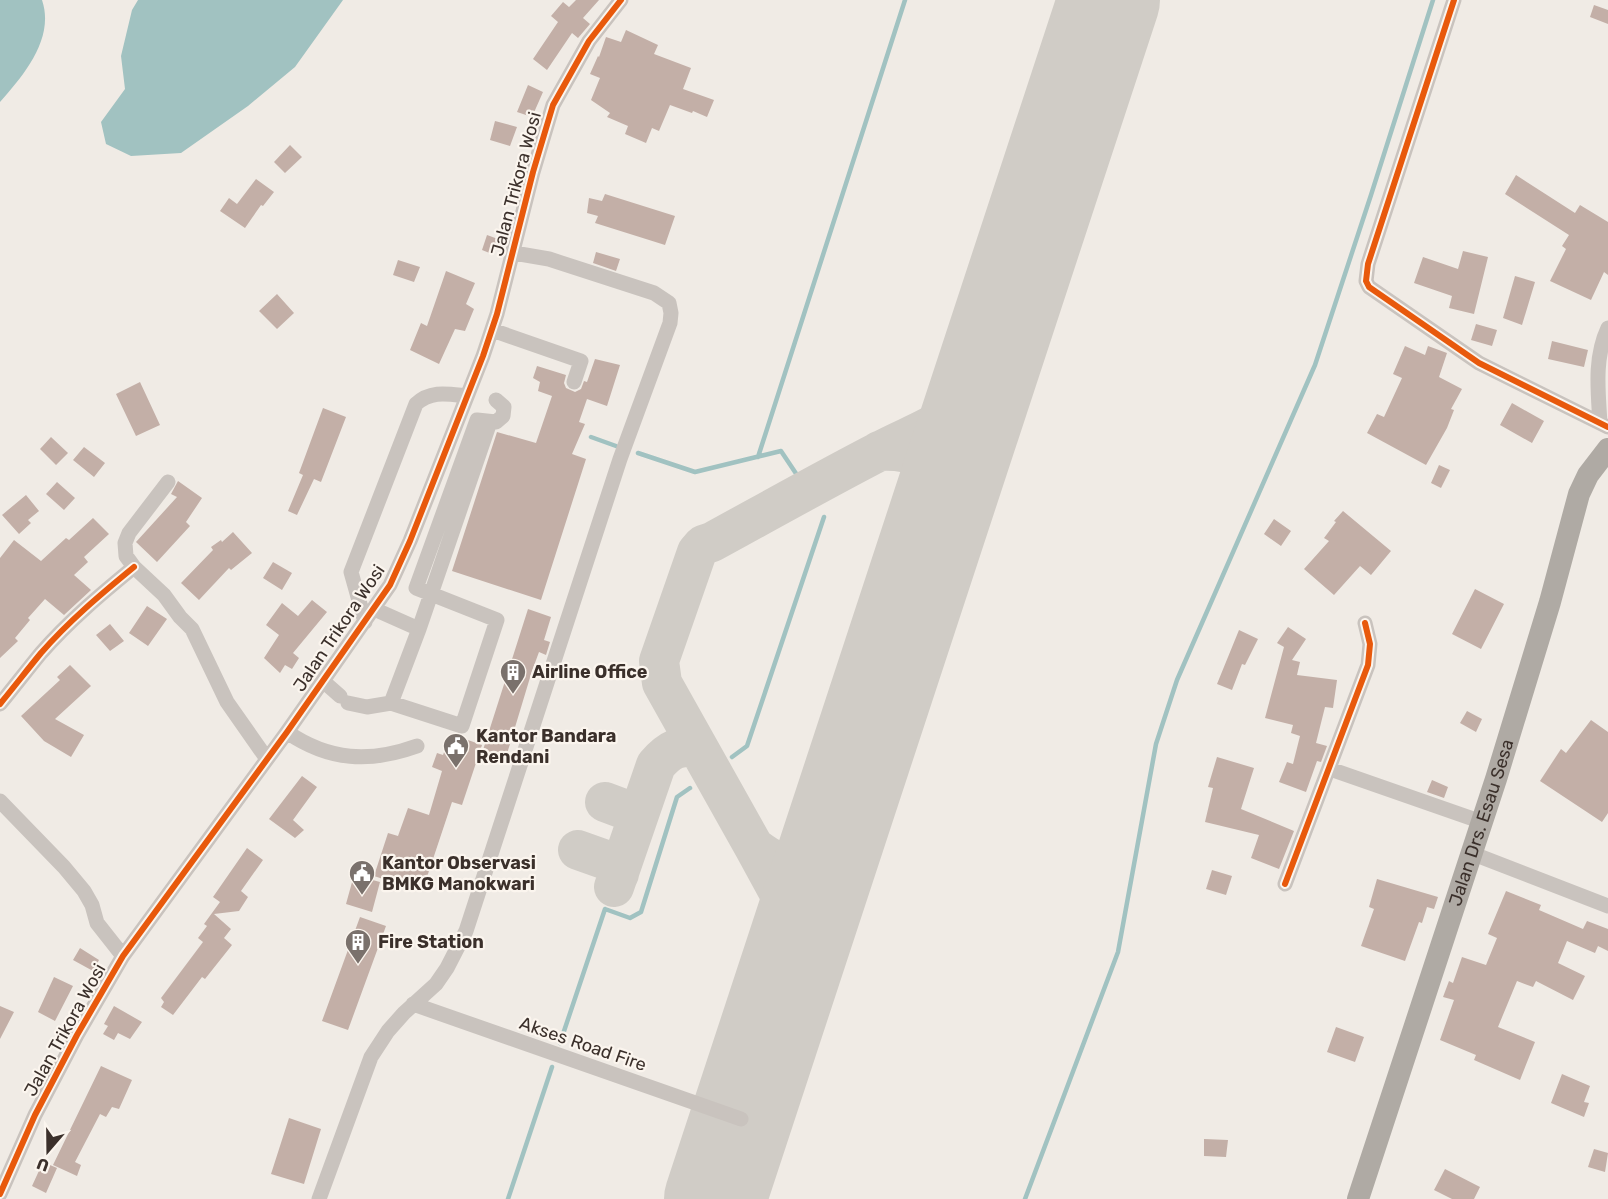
<svg xmlns="http://www.w3.org/2000/svg" width="1608" height="1199" viewBox="0 0 1608 1199" font-family="Rubik,sans-serif">
<style>
.water{fill:#a1c2c1}
.lines{fill:none;stroke-linecap:round;stroke-linejoin:round}
.stream{stroke:#a1c2c1;stroke-width:4.5}
.taxiway{stroke:#d0ccc6;stroke-width:40}
.runway{stroke:#d0ccc6;stroke-width:102}
.building{fill:#c3afa7}
.minor{stroke:#c9c3be;stroke-width:15}
.highway{stroke:#afaaa4;stroke-width:22}
.cycleway-casing{stroke:#fbf5ee;stroke-width:10}
.cycleway{stroke:#e8590c;stroke-width:6}
.labels{text-anchor:middle;dominant-baseline:central;stroke-width:4.5;stroke-linejoin:round;paint-order:stroke}
.street-label{font-size:18px;fill:#3b302b;stroke:#fbf5ee}
.poi-label{font-size:18px;font-weight:bold;fill:#3b302b;stroke:#fbf5ee;text-anchor:start}
</style>
<rect width="100%" height="100%" fill="#f0ebe5"/>
<path class="water" d="M0 0H42C55 38 24 75 0 102Z
M138 0H343L295 67 248 106 181 153 131 156 106 144 101 122 125 89 121 56 132 10Z"/>
<g class="lines">
<path class="stream" d="M591 437 616 446
M638 453 695 472 781 451 797 475
M758 457 905 0
M732 757 747 746 824 517
M560 1043 605 909 630 918 641 912 677 797 690 788
M508 1199 552 1067
M1025 1199 1118 952 1156 744 1177 680 1315 365 1371 195 1433 0"/>
<path class="taxiway" d="M879 451C920 449 929 461 945 497
M605 802 629 811 636 821
M843 809C830 835 811 875 775 860 767 857 761 852 754 847L662 683 659 661 697 552 703 545 712 542C767 512 822 481 878 452 917 431 957 421 983 382
M754 847 795 922 797 947
M578 850 609 861 619 874
M614 887 656 765C669 750 680 743 699 750"/>
<path class="runway" d="M715 1199 1109 0"/>
</g>
<path class="building" d="M576 0H599L583 18 590 24 578 38 572 33 547 70 533 59 558 22 551 16 563 2 569 7Z
M1594 5 1608 10V24L1590 17Z
M626 30 658 45 654 54 691 68 683 89 714 100 707 117 693 111 692 113 670 105 659 131 652 128 646 143 625 134 628 126 607 117 610 113 591 100 600 78 590 74 598 56 599 57 606 37 621 42Z
M528 85 543 92 532 117 517 112Z
M495 121 517 127 510 146 490 140Z
M290 145 302 157 285 173 274 162Z
M1516 175 1575 213 1580 205 1608 222V275L1604 272 1591 300 1550 281 1566 249 1562 246 1569 235 1505 194Z
M256 179 274 192 263 206 261 205 245 228 220 211 229 198 237 204Z
M605 194 675 216 665 245 595 223 598 216 587 213 589 198 602 201Z
M487 235 498 239 492 254 482 250Z
M1463 251 1488 257 1474 314 1449 308 1452 296 1414 283 1423 257 1458 269Z
M596 252 620 259 616 271 593 263Z
M398 260 420 267 414 282 393 275Z
M446 271 475 283 466 304 474 309 465 331 455 329 439 364 410 350 421 323 427 326Z
M1515 276 1535 282 1522 325 1503 318Z
M277 294 294 313 277 329 259 311Z
M1476 324 1497 330 1492 346 1471 340Z
M1552 341 1588 350 1584 367 1548 359Z
M1405 346 1425 355 1428 346 1447 353 1439 377 1462 389 1451 409 1454 410 1447 428 1426 465 1367 433 1377 414 1384 417 1402 378 1393 374Z
M595 359 620 365 607 406 587 399 579 422 585 424 572 454 586 459 541 600 452 571 497 432 536 443 552 396 538 391 540 382 533 378 537 366 566 375 564 383 566 388 575 392 581 389 584 381 587 382Z
M140 382 160 425 136 436 116 394Z
M1512 403 1544 421 1532 443 1500 425Z
M323 408 346 417 321 482 314 479 297 515 288 511 303 475 299 473Z
M51 437 68 453 56 465 40 449Z
M84 447 105 463 94 477 73 460Z
M1439 465 1450 470 1441 488 1431 483Z
M178 481 202 498 186 522 190 526 157 562 136 542 177 497 171 494Z
M57 482 75 498 64 510 46 494Z
M26 495 39 511 28 520 31 523 19 534 2 515Z
M1343 511 1391 551 1371 575 1360 566 1334 595 1304 569 1329 541 1324 538 1336 522 1334 521Z
M93 518 109 534 84 557 88 562 74 575 91 590 64 615 45 599 28 618 30 620 15 638 18 641 0 658V558L14 540 41 561 66 538 69 540Z
M1274 519 1291 531 1281 546 1264 534Z
M233 532 252 553 231 570 229 568 199 600 181 583 213 550 211 547 221 540 222 542Z
M273 562 292 573 282 590 263 578Z
M1475 589 1504 604 1481 649 1452 634Z
M312 600 327 612 293 653 299 658 292 669 285 665 280 673 264 658 279 635 266 625 282 603 298 616Z
M147 606 167 619 148 646 129 633Z
M528 609 551 617 544 640 550 642 546 655 539 652 532 671 506 757 483 750Z
M110 624 124 641 110 651 96 635Z
M1288 627 1306 639 1292 660 1300 662 1297 675 1337 680 1333 708 1325 707 1316 743 1327 746 1321 762 1317 761 1306 792 1279 782 1287 762 1293 764 1300 736 1291 733 1293 725 1265 718 1284 647 1277 643Z
M1239 630 1258 639 1245 665 1242 664 1232 690 1217 684Z
M70 665 91 686 55 719 84 735 71 757 44 741 21 716 60 680 57 677Z
M1467 711 1482 719 1476 732 1460 723Z
M1591 720 1608 732V813L1602 822 1540 781 1561 749 1566 753Z
M451 734 482 745 462 805 452 802 422 892 374 876 388 833 398 836 408 808 429 815 442 771 432 767 437 753 443 755Z
M1217 757 1254 768 1241 809 1294 831 1279 869 1251 858 1259 835 1205 822 1213 788 1208 787Z
M302 776 317 787 293 820 304 830 295 838 269 819Z
M1432 780 1448 787 1444 798 1427 792Z
M247 848 263 860 241 891 248 897 239 911 214 914 231 929 224 938 232 945 205 979 202 977 173 1015 161 1007 164 1002 161 998 203 942 198 938 207 926 204 924 220 902 213 897Z
M1212 870 1232 876 1226 895 1206 889Z
M354 875 380 882 372 912 346 904Z
M1377 879 1438 897 1434 909 1427 907 1422 923 1419 922 1405 961 1361 946 1374 909 1369 907Z
M1506 891 1541 905 1539 910 1583 929 1587 921 1608 929V951L1598 946 1595 953 1567 941 1558 963 1585 976 1573 1000 1536 981 1533 987 1517 981 1498 1027 1535 1042 1520 1080 1474 1060 1476 1055 1440 1040 1454 1000 1443 997 1449 981 1453 983 1462 957 1486 965 1497 938 1488 934Z
M360 917 386 926 348 1030 322 1021Z
M80 948 99 960 93 971 73 960Z
M54 977 73 986 55 1021 38 1012Z
M0 1006 14 1012 0 1039Z
M114 1006 142 1022 130 1039 118 1033 114 1040 103 1034 108 1026 104 1024Z
M1336 1027 1364 1037 1355 1062 1327 1052Z
M101 1066 132 1080 119 1109 112 1107 106 1117 100 1114 75 1162 81 1165 77 1176 53 1165Z
M1562 1074 1590 1086 1584 1102 1589 1103 1584 1117 1551 1103Z
M289 1118 321 1129 304 1184 271 1174Z
M1204 1139 1228 1140 1226 1157 1204 1156Z
M1594 1149 1608 1153 1605 1172 1588 1167Z
M43 1162 57 1168 46 1193 32 1186Z
M1445 1169 1480 1187 1474 1199H1452L1434 1190Z"/>
<g class="lines">
<path class="minor" d="M1454 0 1368 264 1366 281 1369 287 1479 363 1608 427
M492 330 581 361 574 382
M1600 423C1598 390 1594 358 1608 328
M168 482 129 533 125 543 126 556 134 567 164 595 180 617 192 629 227 702 267 759
M365 622 351 572 416 404C431 390 448 394 467 396
M419 629 490 422
M323 681 340 696
M348 703 367 707 391 703 419 629 374 609
M391 703 462 726 497 620 416 588 477 420 496 422 503 416 504 407 496 400
M0 704C14 687 27 670 41 653 69 621 101 594 134 567
M287 732C329 761 370 763 417 746
M1330 769 1482 822
M0 801 64 867 84 891 92 905 97 923 123 956
M1471 853 1608 906
M1285 884 1368 665 1370 644 1365 623
M413 1004 741 1119
M0 1194 35 1115 77 1035 123 956 287 732 390 585 410 541 483 356 497 314 533 172 553 105 589 41 621 0
M319 1199 371 1057 388 1031 404 1013 436 984 447 968 466 931 620 459 670 323 671 313 669 303 654 293 549 259 514 253"/>
<path class="highway" id="s1" d="M1358 1199 1496 779 1550 602 1579 494 1588 475 1608 449"/>
<g class="cycleway-casing">
<path id="cycleway" d="M1454 0 1368 264 1366 281 1369 287 1479 363 1608 427
M0 704C14 687 27 670 41 653 69 621 101 594 134 567
M1285 884 1368 665 1370 644 1365 623
M0 1194 35 1115 77 1035 123 956 287 732 390 585 410 541 483 356 497 314 533 172 553 105 589 41 621 0"/>
</g>
<use href="#cycleway" class="cycleway"/>
</g>
<defs>
<g id="building-pin" transform="scale(1.35)"><path d="M0 17L-7.5 6A9.5 9.5 0 1 1 7.5 6Z" fill="#7a716c" stroke="#fbf5ee"/><path d="M-4-6H4V6H1V3H-1V6H-4ZM-2.5-4.3h1.7v1.8h-1.7ZM.8-4.3h1.7v1.8H.8ZM-2.5-1h1.7V.8h-1.7ZM.8-1h1.7V.8H.8Z" fill="#fff"/></g>
<g id="civic-pin" transform="scale(1.35)"><path d="M0 17L-7.5 6A9.5 9.5 0 1 1 7.5 6Z" fill="#7a716c" stroke="#fbf5ee"/><path d="M-.6-6.5H3V-4.5H.6V-3L4-1V1h2V6H-6V1h2V-1L-.6-3ZM-1.2 2.5V6h2.4V2.5Z" fill="#fff"/></g>
</defs>
<g fill-rule="evenodd">
<use href="#building-pin" x="513" y="672"/>
<use href="#civic-pin" x="456" y="746"/>
<use href="#civic-pin" x="362" y="873"/>
<use href="#building-pin" x="358" y="942"/>
</g>
<g class="labels">
<g class="street-label">
<text transform="translate(516 184) rotate(-75)">Jalan Trikora Wosi</text>
<text transform="translate(339 628) rotate(-56)">Jalan Trikora Wosi</text>
<text stroke="none"><textPath href="#s1" startOffset="396">Jalan Drs. Esau Sesa</textPath></text>
<text transform="translate(65 1030) rotate(-61)">Jalan Trikora Wosi</text>
<text transform="translate(583 1044) rotate(19)">Akses Road Fire</text>
</g>
<g class="poi-label">
<text x="532" y="672">Airline Office</text>
<text x="476" y="736">Kantor Bandara<tspan x="476" dy="21">Rendani</tspan></text>
<text x="382" y="863">Kantor Observasi<tspan x="382" dy="21">BMKG Manokwari</tspan></text>
<text x="378" y="942">Fire Station</text>
</g>
</g>
<g transform="translate(48 1151) rotate(200)" stroke="#fbf5ee" stroke-width="4.5" paint-order="stroke">
<path d="M0-4.5L10 22L0 15L-10 22Z" fill="#3b302b"/>
<text y="-9" font-size="16" font-weight="bold" text-anchor="middle" fill="#3b302b">U</text>
</g>
</svg>
